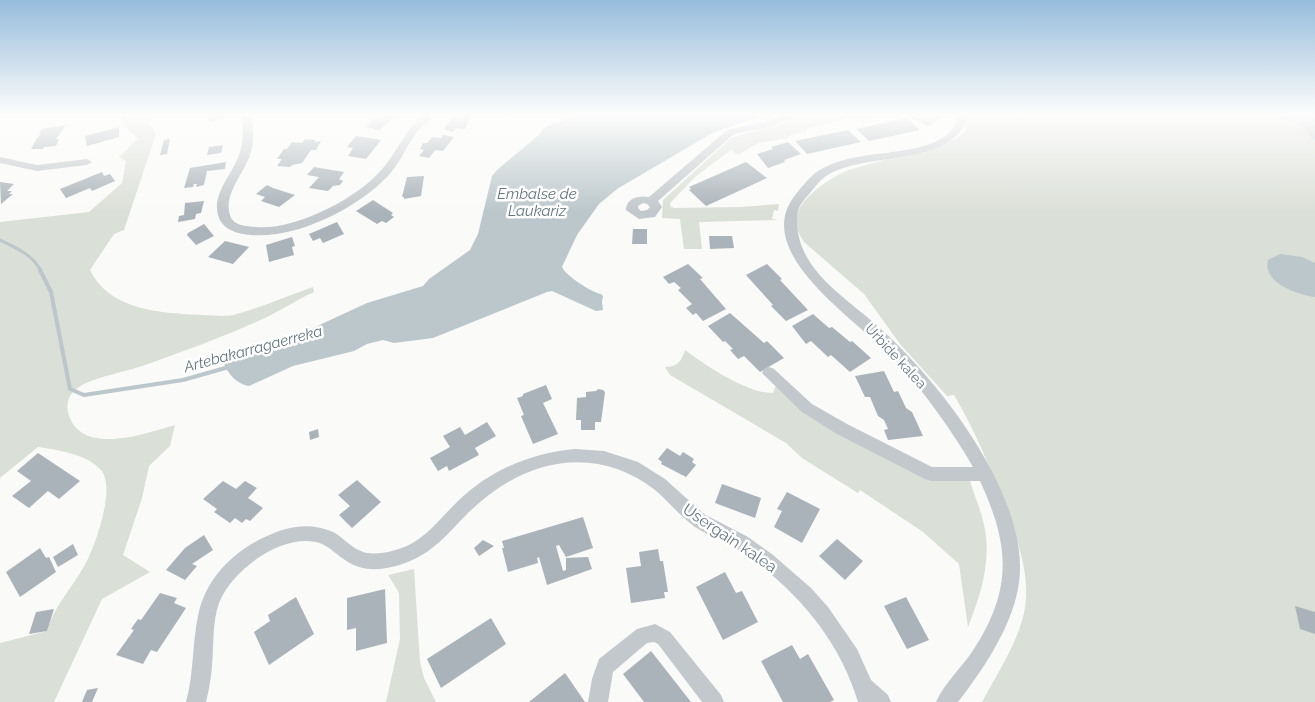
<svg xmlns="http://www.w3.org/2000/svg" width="1315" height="702" viewBox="0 0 1315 702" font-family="Raleway,sans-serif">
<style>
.green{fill:#dadfd7}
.water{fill:#bbc7cb}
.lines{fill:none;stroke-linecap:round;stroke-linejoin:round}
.stream-far1{stroke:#bbc7cb;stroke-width:3}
.stream{stroke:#bbc7cb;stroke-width:4}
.building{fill:#aab3b9}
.minor{fill:#c3c8cc;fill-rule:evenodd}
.labels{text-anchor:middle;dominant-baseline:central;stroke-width:5;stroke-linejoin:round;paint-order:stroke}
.street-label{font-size:14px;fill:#657683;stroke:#fff}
.water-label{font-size:15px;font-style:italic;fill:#60757c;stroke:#fff}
.near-street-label{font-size:16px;fill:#657683;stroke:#fff}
</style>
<rect width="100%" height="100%" fill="#fafaf8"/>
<path class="green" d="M120 114H144L156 134 124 230 114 234 90 270C110 311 162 313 202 315 212 315 224 317 233 315 260 308 287 296 313 287L314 292C298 299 283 309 267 317 229 335 187 350 148 364 130 371 93 377 79 387 70 393 66 401 68 412 79 458 147 433 175 425L170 446 149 466 142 498 123 555 150 572 102 599 54 702H0V643L47 631C55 604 74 586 87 561 96 543 116 487 101 470 87 454 58 450 38 447L0 478V222L89 212 122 183 126 161 119 157 138 139 125 126Z
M804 114H881L857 120 854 117 806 129 807 131 788 136 789 138 758 143 738 155 731 150 695 177 670 203V206L674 208 741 207 779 204 778 211 774 210 772 219 778 220 699 222 702 249H684L680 219 662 218 663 200 731 138 747 133 774 127Z
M969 114H1315V702H982C997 674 1017 644 1024 613 1032 574 1016 537 1003 502 989 464 974 429 954 395L947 396 900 344 864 294 804 242C800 235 795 229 796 220 797 199 832 176 849 170L956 139 965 131Z
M685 350C705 365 748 394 773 393L776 385 800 408 870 449 970 481C974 495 981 510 984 525 992 560 981 594 968 627L959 564 923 532 860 490 858 493 802 458 786 443 670 375 665 367C677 367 681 362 685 350Z
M414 569 420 662 424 678 436 702H386L400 639 399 593 388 575Z"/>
<path class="water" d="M579 114H767L714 132 617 189 599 204 577 235 562 267C566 276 591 292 601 294L603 296 602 302 603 310 596 311 552 291 547 292 433 338 394 343 383 340 367 344 354 351 293 366 249 386C237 384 229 375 224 364L246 351 261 352 367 303 423 286 429 279 470 250 478 234 492 176 497 170 540 134C546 120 568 123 579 114Z
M1288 114H1315V141L1301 126 1282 116Z
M1280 254 1302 257 1315 263V297C1298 295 1262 283 1268 260Z"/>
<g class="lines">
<path class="stream-far1" d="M0 240C16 248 32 254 41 271"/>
<path class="stream" d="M40 270 51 292 70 389 84 395 183 380 229 367"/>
</g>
<path class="building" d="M208 114H225V117L210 122Z
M380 114 395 116 379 130 366 127Z
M455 114H472L465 129 456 128 453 132 444 129Z
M914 114H945L929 126 910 117Z
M907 118 920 130 869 141 856 129Z
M66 125 56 139H59L56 146 44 147 43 149H31L37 138 41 134H39L42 129Z
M119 127V137L87 146 85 136Z
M848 130 861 142 807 154 795 141Z
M443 135 454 137 443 151 435 150 429 158 419 156 424 150 420 149 423 143H427L432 137 441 138Z
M356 136 381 140 366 159 348 156 353 148 347 147Z
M170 139 167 154 160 155 164 140Z
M305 139 316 140 314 142 321 141 316 150H311L302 163 292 165 290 167 277 166 282 159H277L284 149H287L292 142 302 143Z
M788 142 801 154 784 160 785 162 768 168 757 154 773 149 771 147Z
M223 145 221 153 207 155 209 147Z
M226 162 225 169 207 171 204 185 196 187 197 184H194L193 187 184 188 190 168Z
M746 162 767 178 706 206 689 190 691 189 689 187Z
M314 167 344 172 339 179 343 181 340 185 333 186 328 191 309 188 319 177 307 175Z
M102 172 104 176 110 174 115 181 92 191 90 188 66 198 60 189Z
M424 176 421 196 404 199V197H402L407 177Z
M0 182 14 184 7 191H12L9 194H13L1 204Z
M267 185 273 188 295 195 279 207 261 201 265 197 256 194Z
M373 200 393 213 391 215 394 217 386 223 382 221 377 224 356 211Z
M204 201 201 213 196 214 195 219 178 222 179 216 184 215 185 203Z
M337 222 344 234 323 243 320 238 313 241 309 234Z
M204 224 214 236 196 245 187 235 188 233Z
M633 229H647V244H632Z
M709 236H732L734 248 710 249Z
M292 237 295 246 292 247 294 255 269 262 266 245Z
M225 241 249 247 233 264 208 257Z
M688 264 703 278 700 279 726 309 703 321 696 313 693 315 686 308 692 304 678 290 681 288 674 282 669 284 663 277Z
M767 264 782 279 780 280 808 310 786 321 771 306 773 305 746 275Z
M730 313 764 343 767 341 784 358 760 372 744 356 738 359 730 350 733 349 725 341 723 342 708 326Z
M813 314 829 328 832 327 850 342 852 341 871 358 850 372 831 355 828 357 811 341 806 344 792 326Z
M884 371 894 392 898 391 906 408 912 412 923 436 888 440 884 430 888 429 884 420 878 416 870 397H865L855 376Z
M546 385 552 399 543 403 558 434 533 444 521 416 524 415 517 398 523 396V394Z
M598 389 603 390 605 392 601 422H595V430H581V420H576L577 398 586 397V392L596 391Z
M487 422 496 436 475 448 479 455 449 471 447 466 438 471 430 458 450 447 443 436 460 427 465 435Z
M318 429 319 437 310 440 309 432Z
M667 448 680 456 683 452 694 459 692 462 696 465 686 477 661 464 662 462 658 459Z
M38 453 80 481 59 499 48 491 29 508 12 496 31 481 17 471Z
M357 480 381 502 352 528 339 515 350 506 338 495Z
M223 481 236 489 245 481 257 488 248 498 263 508 250 521 246 519 242 523 235 518 230 523 214 512 217 509 203 499Z
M722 484 761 498 755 518 715 503Z
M787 492 820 509 802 543 774 527 782 511 777 509Z
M583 517 593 548 566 557 559 545 556 546 563 571 566 570V558L588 557 592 569 547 585 539 557 537 558 538 563 508 572 502 548H504L502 541Z
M204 535 213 550 192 564 197 566 185 580 166 570 185 548Z
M837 539 863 561 845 580 819 556Z
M483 540 494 546 479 556 474 548Z
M73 544 78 555 58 567 53 557Z
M40 548 46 558 49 557 56 572 20 597 6 572Z
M658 549 660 561H663L668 592H664L665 598 631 603 626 568 641 566 639 552Z
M725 572 736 593 742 591 758 622 723 640 696 587Z
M385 589 387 643 356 651V628L347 630V598Z
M160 593 177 598 174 603 186 608 157 652 151 650 143 664 116 655 134 630 131 629 138 619 141 620Z
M296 597 314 634 269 665 254 632 270 621 268 615Z
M906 597 929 640 907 649 884 606Z
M1295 606 1315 612V634L1300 629Z
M54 609 47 631 29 634 36 612Z
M491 618 506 644 441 688 427 659Z
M792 645 800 659 808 654 834 700 830 702H783L761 661Z
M651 651 691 702H644L623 674Z
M565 673 585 702H529Z
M98 688 92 702H82L87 690Z"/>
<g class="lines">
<path class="minor" d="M242 114H252C253 127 255 142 250 155 244 173 223 195 230 215 233 226 246 226 256 227 294 231 359 198 383 168 398 150 406 129 424 114H435C429 122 420 127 414 136 405 149 399 165 387 177 356 209 296 239 251 235 238 234 222 230 218 215 212 194 233 173 239 155 244 142 243 128 242 114Z
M787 114H800L771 127 734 134 658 201 662 207 655 217 639 219 626 210C626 198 639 195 649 197L727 130 764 122ZM643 203 647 204 650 207 647 210 641 211 638 208V206Z
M959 114H969C954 169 866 150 826 176 820 180 815 187 810 193 804 200 797 207 797 217 795 271 848 298 882 330 940 383 1019 485 1020 566 1021 614 986 666 958 702H936C944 684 961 668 972 652 1013 590 1010 546 980 481H931L925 479 837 434 802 412 762 373 764 369 769 367 774 369 812 404 847 424 932 467H973C951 429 925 393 895 360 863 324 752 256 793 198 800 189 809 177 818 171 855 147 918 159 948 134 954 129 957 121 959 114Z
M0 157 37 165 87 159 92 162 87 165 37 171 0 163Z
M575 449 604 451 638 462 665 479 704 514 748 537 773 555 811 588 828 607 857 649 871 680 888 695 891 702H858C839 638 794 587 740 551 726 541 709 536 695 527 680 516 669 502 655 490 622 464 583 456 543 467 515 475 490 492 469 512 451 530 435 551 410 561 389 570 364 574 345 560 337 555 331 548 322 544 286 530 232 569 219 603 212 623 214 645 212 666 211 678 209 690 206 702H186C194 673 192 645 198 616 205 579 233 551 267 536 288 526 311 522 333 532 343 537 350 547 361 551 373 557 397 551 409 545 429 535 443 515 459 500 491 470 531 453 575 449Z
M655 624 670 632 721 695 724 702H702L658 644 654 642 647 643 613 672 608 702H588L592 679 599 659 637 629Z"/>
</g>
<linearGradient id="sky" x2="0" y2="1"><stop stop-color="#96bcdc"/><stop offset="0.54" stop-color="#fdfdfc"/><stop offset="1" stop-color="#fdfdfc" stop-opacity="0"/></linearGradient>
<rect width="1315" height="212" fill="url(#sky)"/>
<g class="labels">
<g class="street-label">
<text transform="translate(896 356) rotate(47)">Urbide kalea</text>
</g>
<g class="water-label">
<text x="537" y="194">Embalse de<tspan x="537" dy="17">Laukariz</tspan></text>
<text transform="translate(253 349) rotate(-15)">Artebakarragaerreka</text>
</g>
<g class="near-street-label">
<text transform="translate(730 538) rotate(34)">Usergain kalea</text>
</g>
</g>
</svg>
